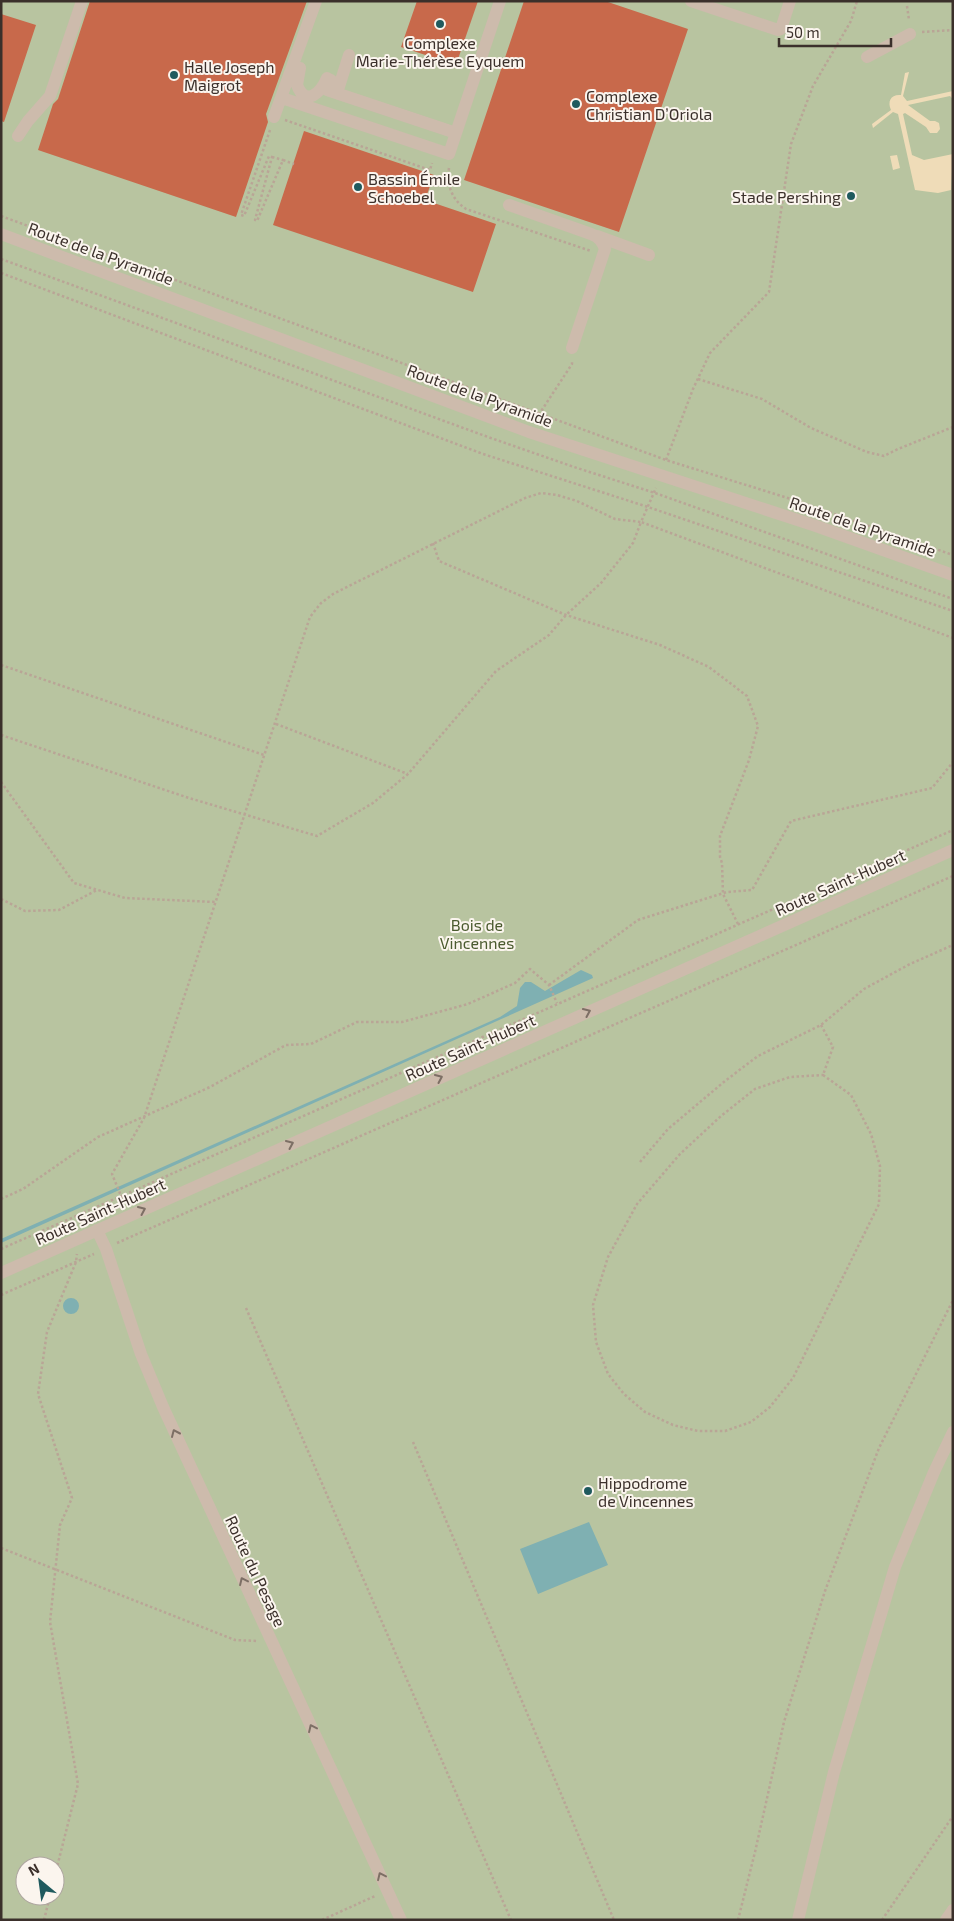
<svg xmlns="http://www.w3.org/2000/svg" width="954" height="1921" viewBox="0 0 954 1921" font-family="'Exo 2',sans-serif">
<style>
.green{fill:#b8c4a0;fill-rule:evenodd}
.sand{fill:#efdcb8}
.water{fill:#7fb0b2}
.building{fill:#c8694b}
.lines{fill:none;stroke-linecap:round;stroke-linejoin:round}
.path{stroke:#b9a596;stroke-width:2.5;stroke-dasharray:2.5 2.5;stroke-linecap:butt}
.minor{stroke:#cdbbac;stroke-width:12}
.oneway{stroke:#7d6f65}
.poi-dot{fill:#1f5a5e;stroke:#fbf5ee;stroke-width:2}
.labels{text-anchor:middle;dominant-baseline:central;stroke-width:4;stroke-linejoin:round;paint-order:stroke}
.poi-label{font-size:16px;fill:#3b302b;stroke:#fbf5ee;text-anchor:start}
.street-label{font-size:16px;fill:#3b302b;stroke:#fbf5ee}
.park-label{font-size:16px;fill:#4a5a2e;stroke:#fbf5ee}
</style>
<rect width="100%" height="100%" fill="#f4ebe1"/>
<path class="green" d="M1 1H953V1920H1ZM25 1866H55V1896H25Z"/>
<path class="sand" d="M909 72 903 96 907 101 953 91V99L950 96 908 105 930 121H935L939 123 940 129 937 133H930L926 127 905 113 903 114 912 155 924 160 953 154 951 190 938 193 915 190 898 114 893 112 873 128 872 124 891 110C887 101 891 94 901 95L905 73Z
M897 155 900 168 893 170 890 156Z"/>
<path class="water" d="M581 970 592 975 593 978 1 1243V1239L500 1017 517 1006 520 988 525 982H531L545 991Z
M63 1306a8 8 0 1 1 16 0a8 8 0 1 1-16 0Z
M589 1522 608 1565 538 1594 520 1549Z"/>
<path class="building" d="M90 1H307L266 114 268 122 236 217 38 150 53 104 58 99Z
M417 1H478L456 65 401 47Z
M524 1H605L688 29 619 232 464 180Z
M1 14 36 25 4 122 1 121Z
M304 131 434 175 425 200 496 224 473 292 273 225Z"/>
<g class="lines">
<path class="path" d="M907 6 909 20
M922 32 953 30
M285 120 430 170 432 163
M270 130 241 215 244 216 269 156 272 157 255 220 257 221 283 160 294 164
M272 157 283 160
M449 168C447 185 451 199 466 209L591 251
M1 216 666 460 791 499 953 555
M1 259 488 437 574 467 655 493 953 599
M1 273 483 454 648 507 953 611
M698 379 762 399 811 428 867 452 884 456 898 449 953 427
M536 419 572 364V361
M666 460 693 389 710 353 769 292 791 144 813 86 851 21 857 1
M433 543 439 561 566 615 660 645 709 667 747 696 758 726 749 760 720 836V857L722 863 723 894 738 924
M1 665 264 755
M276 724 408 774
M1 735 189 798 317 836 373 803 408 774 496 671 549 635 566 615 601 583 633 543 641 522 953 638
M1 782 74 883 125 898 215 902
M1 899 25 911 59 910 97 890
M549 985 638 920 727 892 752 890 791 821 932 788 953 762
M821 1025 833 1047 823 1075
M823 1075 851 1095 871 1134 880 1166 879 1204 793 1378 770 1407 751 1422 725 1431H698L673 1425 645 1412 624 1394 608 1374 596 1342 593 1305 608 1257 637 1204 680 1154 721 1116 755 1089 790 1077Z
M640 1162 668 1129 725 1081 758 1056 821 1025 864 989 910 964 953 945
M1 1199 23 1189 98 1137 210 1087 286 1045 311 1044 357 1022H402L468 1004 515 983 530 969 549 985 557 1003
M124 1203 112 1174 144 1118 310 617 321 603 333 594 525 498 541 493 557 495 577 501 615 519 641 522 656 488
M117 1243 953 876
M1 1249 953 830
M1 1295 94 1254
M246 1308 511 1920
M413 1442 614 1920
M1 1548 235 1640 257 1641
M55 1875 78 1784 50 1622 60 1525 72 1498 38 1394 47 1332 76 1262 77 1254
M44 1920 50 1896
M322 1920 375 1896
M738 1920 755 1852 784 1722 825 1591 879 1448 953 1300
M882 1920 953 1816"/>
<path class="minor" d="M691 1 778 30 781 29 790 1
M867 57 910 34
M300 68 297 85C306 108 321 92 327 78L331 80 327 90 456 133
M337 93 349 55
M282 98 449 154 500 1
M274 117 316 1
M18 136 28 121 50 96 82 1
M509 205 591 234C599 237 602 241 605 249L572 348
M1 234 529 432 816 526 953 575
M597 236 649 255
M97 1230 106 1249 141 1354 163 1407 401 1920
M1 1273 953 850
M798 1920 834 1772 895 1567 934 1472 953 1432
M946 1920 953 1910"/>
</g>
<defs><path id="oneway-chevron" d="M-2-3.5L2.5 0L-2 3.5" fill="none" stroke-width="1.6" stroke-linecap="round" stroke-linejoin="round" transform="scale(1.25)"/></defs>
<g class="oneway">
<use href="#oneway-chevron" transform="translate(587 1012) rotate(-24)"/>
<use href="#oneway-chevron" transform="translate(439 1078) rotate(-24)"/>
<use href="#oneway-chevron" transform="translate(290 1144) rotate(-24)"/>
<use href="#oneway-chevron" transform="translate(142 1210) rotate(-24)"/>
<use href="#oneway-chevron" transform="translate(175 1433) rotate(-114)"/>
<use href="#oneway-chevron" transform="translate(243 1581) rotate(-115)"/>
<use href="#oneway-chevron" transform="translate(312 1728) rotate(-115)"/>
<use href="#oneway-chevron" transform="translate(381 1876) rotate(-115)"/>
</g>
<g class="poi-dot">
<circle cx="440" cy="24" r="5"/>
<circle cx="174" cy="75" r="5"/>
<circle cx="576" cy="104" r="5"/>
<circle cx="358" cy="187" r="5"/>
<circle cx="851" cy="196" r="5"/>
<circle cx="588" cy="1491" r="5"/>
</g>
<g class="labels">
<g class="poi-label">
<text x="440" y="42" text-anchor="middle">Complexe<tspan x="440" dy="18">Marie-Thérèse Eyquem</tspan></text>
<text x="184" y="66">Halle Joseph<tspan x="184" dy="18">Maigrot</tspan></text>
<text x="586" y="95">Complexe<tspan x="586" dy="18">Christian D’Oriola</tspan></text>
<text x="368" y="178">Bassin Émile<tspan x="368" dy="18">Schoebel</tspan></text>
<text x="841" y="196" text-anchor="end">Stade Pershing</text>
<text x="598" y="1482">Hippodrome<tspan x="598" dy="18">de Vincennes</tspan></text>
</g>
<g class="street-label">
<text transform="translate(101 253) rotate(20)">Route de la Pyramide</text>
<text transform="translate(480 395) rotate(20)">Route de la Pyramide</text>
<text transform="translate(863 526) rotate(19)">Route de la Pyramide</text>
<text transform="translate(840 882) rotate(-24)">Route Saint-Hubert</text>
<text transform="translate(470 1047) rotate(-24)">Route Saint-Hubert</text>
<text transform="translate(100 1211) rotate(-24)">Route Saint-Hubert</text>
<text transform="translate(256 1571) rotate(65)">Route du Pesage</text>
</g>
<g class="park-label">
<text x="477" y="924">Bois de<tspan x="477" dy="18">Vincennes</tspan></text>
</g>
</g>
<rect width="954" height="1921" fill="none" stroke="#3b302b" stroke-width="5"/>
<g transform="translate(40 1881) rotate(331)"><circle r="24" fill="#fbf5ee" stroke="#aea6a0"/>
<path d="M0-4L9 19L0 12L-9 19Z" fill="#1f5a5e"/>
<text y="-8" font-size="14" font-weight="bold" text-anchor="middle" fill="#3b302b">N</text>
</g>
<path d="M779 38v8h112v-8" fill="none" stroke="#3b302b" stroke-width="2.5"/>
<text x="786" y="38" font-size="15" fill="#3b302b" stroke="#fbf5ee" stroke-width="4" paint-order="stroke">50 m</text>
</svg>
